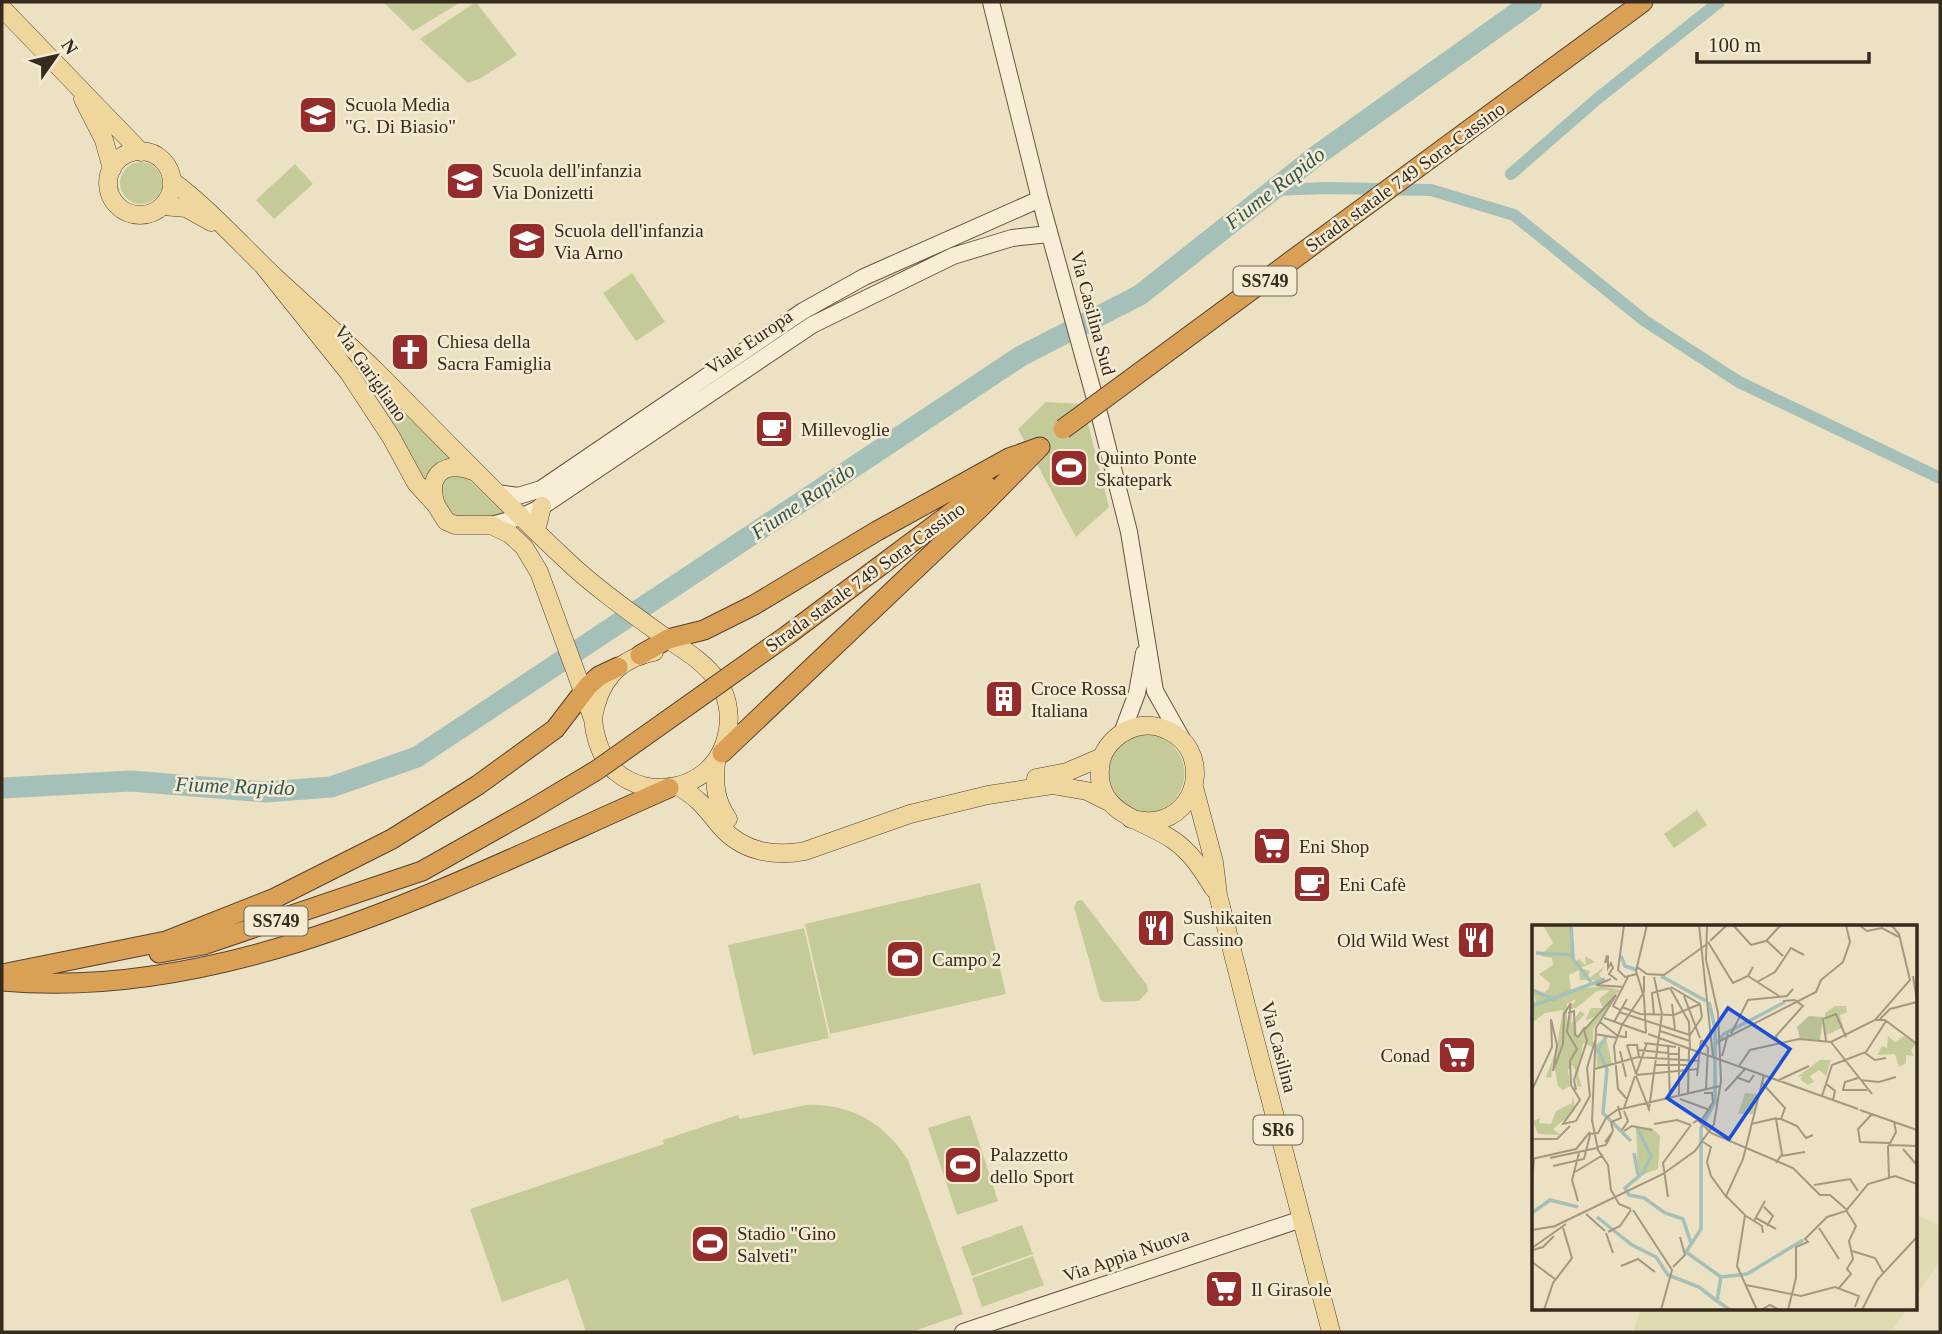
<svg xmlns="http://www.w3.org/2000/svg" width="1942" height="1334" viewBox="0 0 1942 1334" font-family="'Times New Roman',serif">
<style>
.farmland{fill:#e2dbb1}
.green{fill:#c5cb98}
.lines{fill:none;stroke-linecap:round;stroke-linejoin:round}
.canal{stroke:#a5c0b8;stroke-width:12}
.river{stroke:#a5c0b8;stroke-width:21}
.secondary-casing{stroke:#69533e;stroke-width:18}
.primary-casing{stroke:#55412f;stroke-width:19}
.highway-casing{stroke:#55412f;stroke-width:21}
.secondary{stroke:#f8eed7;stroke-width:16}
.primary{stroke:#efd69c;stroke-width:18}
.highway{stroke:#daa156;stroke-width:19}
.highway-bridge-casing{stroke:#55412f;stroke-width:21;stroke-linecap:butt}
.highway-bridge{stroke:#daa156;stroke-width:19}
.labels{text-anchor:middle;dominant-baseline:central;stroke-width:5;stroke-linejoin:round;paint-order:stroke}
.shield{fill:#f5ebd3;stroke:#706454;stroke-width:2}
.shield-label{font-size:18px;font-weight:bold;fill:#372a1e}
.poi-label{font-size:19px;fill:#372a1e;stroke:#f5ebd3;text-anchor:start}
.street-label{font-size:19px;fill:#372a1e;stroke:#f5ebd3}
.water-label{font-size:21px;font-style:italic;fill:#2e5754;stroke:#f5ebd3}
.inset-river{fill:none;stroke:#a5c0b8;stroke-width:3.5}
.inset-road{fill:none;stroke:#a49881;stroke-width:2}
.view{fill:#1d4ed8;fill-opacity:0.15;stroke:#1d4ed8;stroke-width:3.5}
.inset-edge{fill:none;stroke:#372a1e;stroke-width:3.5}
</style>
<rect width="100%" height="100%" fill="#ede1c3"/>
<path class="farmland" d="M1916 1214 1940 1226V1261L1916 1296Z
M1641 1308H1908L1891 1332H1633Z"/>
<path class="green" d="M383 2H461L413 31Z
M476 2 517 55 481 78 468 83 420 39Z
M120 183a21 21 0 1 1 42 0a21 21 0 1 1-42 0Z
M295 164 313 184 274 219 256 200Z
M632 273 665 322 636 341 603 293Z
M371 381 374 382 452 459 432 468 423 483 367 386Z
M1046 402 1083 404 1109 507 1076 537 1018 429Z
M450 474 467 477 504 513C487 517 460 527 447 510 443 504 440 495 437 489Z
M1156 733C1213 763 1173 828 1133 812 1125 809 1117 801 1110 796L1107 755 1127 735Z
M1697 810 1707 825 1674 848 1664 834Z
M980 883 1006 994 830 1034 805 924Z
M1082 900 1147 985 1148 991 1139 1001 1103 1002 1100 999 1074 907 1077 901Z
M804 928 829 1038 753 1055 728 945Z
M806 1105C849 1103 885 1123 908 1160L963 1314 911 1332H586L568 1279 502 1302 470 1209 664 1144 663 1140 738 1115 740 1119Z
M970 1115 998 1201 957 1215 928 1128Z
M1022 1225 1033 1254 972 1276 961 1247Z
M1033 1256 1044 1285 982 1307 972 1278Z"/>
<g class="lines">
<path class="canal" d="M1511 174 1597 99 1719 2
M1273 190 1327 188 1431 190 1514 215 1645 321 1739 382 1940 478"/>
<path class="river" d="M2 788 131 781 266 792 331 787 417 757 1021 356 1140 295 1316 156 1532 2"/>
<g class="secondary-casing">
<path id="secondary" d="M991 2 1040 199 1100 417 1129 532 1155 691 1182 739
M497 493 518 496 541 489 803 311 864 277 1040 199
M491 525 521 517 540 508 812 325 953 256 1012 238 1049 234
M1122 733 1137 693 1144 653
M963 1332 1302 1219"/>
</g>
<g class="primary-casing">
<path id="primary" d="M2 8 141 152
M83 99 104 140 112 169
M108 183a32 32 0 1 1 64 0a32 32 0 1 1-64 0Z
M172 181C210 209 242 246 276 278 310 309 344 340 377 372 439 434 500 498 564 558 593 586 627 610 659 633 680 648 702 659 717 680 730 699 732 723 724 745 708 789 650 802 615 771 600 757 595 738 593 719L539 572 524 547 510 534 491 525H455L446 521 436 505 416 483 391 437 349 373 265 268
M163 206 186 208 211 222
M436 505C426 476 443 460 473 471
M536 531 542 506
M593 718C599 682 617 659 654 652
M716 762C714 785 715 800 728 819
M1036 778 1067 772 1102 757
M678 786C702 801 704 807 721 827 743 852 775 857 805 851L910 814 988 795 1052 785 1087 791 1109 802
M1194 787 1214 862 1218 895 1247 1009 1331 1332
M1131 819C1142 821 1152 823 1163 819 1202 806 1207 749 1169 731 1156 724 1141 724 1128 730 1115 736 1104 748 1101 761 1091 814 1142 818 1173 840 1192 853 1202 870 1214 889"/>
</g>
<g class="highway-casing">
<path id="highway" d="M1466 132 1643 2
M789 634 987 486
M640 655 668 639 704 630 754 605 877 531 1009 458 1040 447
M722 753 979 509 1037 450
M159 953 203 945 422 871 532 809
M2 974 166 941 275 898 392 839 478 785 555 729 588 686 599 676 618 667
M2 981C235 1002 461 879 669 788"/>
</g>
<use href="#secondary" class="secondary"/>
<use href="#primary" class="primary"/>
<use href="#highway" class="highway"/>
<g class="highway-bridge-casing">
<path id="highway-bridge" d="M1063 429 1466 132
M532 809 597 770 789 634"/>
</g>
<use href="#highway-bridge" class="highway-bridge"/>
</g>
<defs>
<g id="school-square" transform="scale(2.0125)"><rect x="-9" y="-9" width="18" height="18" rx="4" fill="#942c2c" stroke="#f5ebd3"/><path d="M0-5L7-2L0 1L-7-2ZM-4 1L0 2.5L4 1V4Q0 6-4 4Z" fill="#fff"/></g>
<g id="church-square" transform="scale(2.0125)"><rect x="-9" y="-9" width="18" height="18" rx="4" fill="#942c2c" stroke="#f5ebd3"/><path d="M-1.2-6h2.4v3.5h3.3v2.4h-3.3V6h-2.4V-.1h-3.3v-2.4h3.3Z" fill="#fff"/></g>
<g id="cafe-square" transform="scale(2.0125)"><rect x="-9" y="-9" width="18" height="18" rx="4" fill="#942c2c" stroke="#f5ebd3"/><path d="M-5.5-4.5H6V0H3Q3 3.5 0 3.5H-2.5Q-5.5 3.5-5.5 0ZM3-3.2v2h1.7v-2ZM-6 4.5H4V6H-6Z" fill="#fff"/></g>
<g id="stadium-square" transform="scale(2.0125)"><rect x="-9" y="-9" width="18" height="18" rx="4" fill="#942c2c" stroke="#f5ebd3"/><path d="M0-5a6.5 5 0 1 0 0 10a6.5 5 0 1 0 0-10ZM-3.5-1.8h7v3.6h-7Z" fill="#fff"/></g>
<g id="building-square" transform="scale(2.0125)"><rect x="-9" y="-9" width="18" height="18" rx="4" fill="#942c2c" stroke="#f5ebd3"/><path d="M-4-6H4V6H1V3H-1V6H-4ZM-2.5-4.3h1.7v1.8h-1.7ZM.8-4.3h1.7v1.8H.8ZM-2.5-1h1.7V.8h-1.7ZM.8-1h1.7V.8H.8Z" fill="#fff"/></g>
<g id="supermarket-square" transform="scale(2.0125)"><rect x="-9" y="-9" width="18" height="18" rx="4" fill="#942c2c" stroke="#f5ebd3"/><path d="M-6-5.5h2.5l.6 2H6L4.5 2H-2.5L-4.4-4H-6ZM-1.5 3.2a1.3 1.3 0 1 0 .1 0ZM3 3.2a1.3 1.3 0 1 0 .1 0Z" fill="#fff"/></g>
<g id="restaurant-square" transform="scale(2.0125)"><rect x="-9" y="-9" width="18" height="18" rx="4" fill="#942c2c" stroke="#f5ebd3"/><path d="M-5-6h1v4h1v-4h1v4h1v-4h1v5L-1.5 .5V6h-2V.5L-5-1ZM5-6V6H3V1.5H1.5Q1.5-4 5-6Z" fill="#fff"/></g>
</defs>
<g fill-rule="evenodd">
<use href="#school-square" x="318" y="115"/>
<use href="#school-square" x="465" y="181"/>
<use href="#school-square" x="527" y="241"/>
<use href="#church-square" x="410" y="352"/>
<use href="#cafe-square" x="774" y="429"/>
<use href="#stadium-square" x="1069" y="468"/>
<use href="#building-square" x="1004" y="699"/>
<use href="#supermarket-square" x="1272" y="846"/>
<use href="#cafe-square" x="1312" y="884"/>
<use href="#restaurant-square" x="1156" y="928"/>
<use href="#restaurant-square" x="1476" y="940"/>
<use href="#stadium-square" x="905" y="959"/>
<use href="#supermarket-square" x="1457" y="1055"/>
<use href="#stadium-square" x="963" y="1165"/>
<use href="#stadium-square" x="710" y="1244"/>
<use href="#supermarket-square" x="1224" y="1289"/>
</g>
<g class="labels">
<g class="shield">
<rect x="1233.5" y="266.5" width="63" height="29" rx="5"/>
<rect x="244.5" y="906.5" width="63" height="29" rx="5"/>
<rect x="1253.5" y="1115.5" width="49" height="29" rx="5"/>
</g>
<g class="shield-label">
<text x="1265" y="281">SS749</text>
<text x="276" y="921">SS749</text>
<text x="1278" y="1130">SR6</text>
</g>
<g class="poi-label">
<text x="345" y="104">Scuola Media<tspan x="345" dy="22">"G. Di Biasio"</tspan></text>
<text x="492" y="170">Scuola dell'infanzia<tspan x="492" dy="22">Via Donizetti</tspan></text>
<text x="554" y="230">Scuola dell'infanzia<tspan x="554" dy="22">Via Arno</tspan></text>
<text x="437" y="341">Chiesa della<tspan x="437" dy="22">Sacra Famiglia</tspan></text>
<text x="801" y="429">Millevoglie</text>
<text x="1096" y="457">Quinto Ponte<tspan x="1096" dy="22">Skatepark</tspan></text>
<text x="1031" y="688">Croce Rossa<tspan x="1031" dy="22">Italiana</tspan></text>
<text x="1299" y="846">Eni Shop</text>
<text x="1339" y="884">Eni Cafè</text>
<text x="1183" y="917">Sushikaiten<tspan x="1183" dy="22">Cassino</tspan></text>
<text x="1449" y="940" text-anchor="end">Old Wild West</text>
<text x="932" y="959">Campo 2</text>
<text x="1430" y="1055" text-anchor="end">Conad</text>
<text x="990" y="1154">Palazzetto<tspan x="990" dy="22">dello Sport</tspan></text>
<text x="737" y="1233">Stadio "Gino<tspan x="737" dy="22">Salveti"</tspan></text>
<text x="1251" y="1289">Il Girasole</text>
</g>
<g class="street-label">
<text transform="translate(1405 177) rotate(-36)">Strada statale 749 Sora-Cassino</text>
<text transform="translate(1093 313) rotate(75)">Via Casilina Sud</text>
<text transform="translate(749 342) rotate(-34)">Viale Europa</text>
<text transform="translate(371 373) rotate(55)">Via Garigliano</text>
<text transform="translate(865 577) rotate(-36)">Strada statale 749 Sora-Cassino</text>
<text transform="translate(1279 1047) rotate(75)">Via Casilina</text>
<text transform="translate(1126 1255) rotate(-19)">Via Appia Nuova</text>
</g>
<g class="water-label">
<text transform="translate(1275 188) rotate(-38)">Fiume Rapido</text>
<text transform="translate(803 501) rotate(-34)">Fiume Rapido</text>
<text transform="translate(235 786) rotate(2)">Fiume Rapido</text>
</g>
</g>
<g transform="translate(1532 925)">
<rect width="385" height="385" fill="#ede1c3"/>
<path d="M11 0H39L43 38 47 34 54 40 53 31 63 37 48 43 58 46 55 55 73 41 67 50 71 55H48L47 45 37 50 39 65 70 61 88 65 61 104V122L51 118 46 149 50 162 45 161 43 145 40 140 36 145 35 138 38 161 31 165 26 161 21 135 19 153 14 152 24 125 31 85 13 88 0 98V76L4 77 0 63 12 68 17 63 18 58 7 49 21 40 20 33 8 31 21 18ZM78 65 67 74 71 83H59L53 96 64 91 45 111 44 98 53 89 48 86 39 99 40 88 35 96V79L44 74 38 84 44 83 65 66ZM303 81H314L315 87 308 90 311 102 293 111V88ZM356 111 363 117 372 111 384 119 379 125 382 131 374 130V138L367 142 363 129 345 130 350 121 355 123ZM74 112 80 139 65 143 64 120ZM288 135H299L294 151 287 145 278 151 282 157 276 160 268 154 271 151 265 152ZM213 168 226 169 221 189H206ZM41 169 43 186 21 204 29 210 6 209 1 196 8 193 7 198 19 199 24 186 40 178ZM104 202 120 203 128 211 126 244 106 251Z" fill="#c5cb98" fill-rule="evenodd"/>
<path d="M277 91 291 92 288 115 268 114 265 102Z" fill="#bbc097"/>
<path class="inset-river" d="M39 0 41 34 59 57M4 28 41 30M89 31 93 41 105 45M129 51 174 76M0 65 24 75M177 77 183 103V177L169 203V304L154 327 189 352 185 376 198 385M0 81 73 54M74 112 66 125 75 144 71 188 99 216M183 120 192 109 253 77M105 203 119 231 111 248 93 263 97 270 112 273 133 288 151 294 159 318M102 228 106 250M0 288 18 275 46 282M65 292 100 320 124 332 136 350 167 362 185 376M189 352 215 349 271 315"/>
<path class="inset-road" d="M92 0 86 45 93 52 105 49M167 0 181 132M201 0 219 20 234 16 249 0M327 0 335 6 350 3 367 12M234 15 251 31M178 16 195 0M176 17 201 58 216 51 221 42M75 30 73 38 76 33V43L79 38 81 43 77 49 85 55M105 42 115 49 132 50 175 19M216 51 247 71M381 51 385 75M79 54 64 60 92 62M225 57 243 47 259 23 272 30M138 63 157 97 158 124M152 71 168 113M140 79 143 105M90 82 108 89 142 90 168 79M88 85 81 81 96 52M87 87 158 110 170 92 168 79 139 62M36 88 42 86 43 110 46 112 53 102M122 90 120 68 138 63M72 93 114 108M348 94 358 84 385 77M344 95H353L385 119M68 97 86 111 94 112V106M82 97 95 74M128 106 158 116M114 108 112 72 104 46 115 0M63 109 86 113M116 109 326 184M199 109 216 75 255 71 261 64M170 115 176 123 174 164M188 116 284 67 289 55 311 37 318 17 314 0M294 116 291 94 304 89 314 112M299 117 340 169M112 118 144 122M247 119 244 111 271 81 263 75 251 76M95 120 104 149M95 120H105L107 132M136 120 138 172M147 122V170M106 125 146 129M88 126 94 152M333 128 343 135 354 133M190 131 196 109M123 140H155M207 141 218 125 267 114 299 117 343 95 378 55 367 9 359 0M63 144 106 132 167 136M104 149 115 118M104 150 166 144M104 151 117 184 130 89 122 52M165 151 169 115M204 152 217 157 222 150M326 153 313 157 311 165H335M247 155 277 141M328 155 347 157 364 152M230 158 253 183 249 194H244L250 229 244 238M293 158 303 166 301 175M0 165 20 122 19 94 25 120 21 146 31 119 32 89 39 78 35 107 45 124 38 136 39 160 48 175 31 199 44 196 58 171 55 143 63 116M44 165 42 155 55 116 52 105 84 70 64 103 63 129M193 166 213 144M156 169 157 124M290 171 300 140 334 127 354 96M95 174 86 164 82 121 90 100 112 67V51M148 174 178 185M92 183 103 151M328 185 385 205M340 189 326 204 328 217 358 218M249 194 265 201 274 213 281 210M60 195 66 225 76 240 79 265 87 279 99 284M60 197 63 126M161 198 166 195 179 208 261 243 288 270H298L314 284M168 198 181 177 180 168H172M122 199 145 195 159 200M219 199 245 193M90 205 96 196 92 186M92 206 100 201 120 205M57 209 66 208 74 193 85 185 188 161M0 214H25L38 201M73 217 81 206 79 197 89 193 86 181M171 217 179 222 175 237 179 251 195 273M357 220 385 221M65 222 74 220 80 208M371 224 385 240M249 231 273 227M18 233 65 223M0 234 44 224 58 207M21 241 52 234 58 210M43 247 71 230M357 254 356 222 364 207 362 197M0 257 2 234M282 260 318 254 326 266M136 272 131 238 159 200M46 276 40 255 47 228M232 282 241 291 235 301M101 285 140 345 129 385M54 289 73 306M214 291 230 301 231 308M224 293 244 304M222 296 233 276M21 302 131 249 163 226 182 199 189 156 186 88 174 35 175 0M287 303 307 334M0 305 24 301M76 307 88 301 99 285M74 308 81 328M0 323 34 299M1 325 11 322 22 311M320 326 343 333 351 347M0 337 23 354M89 341 106 334 123 347M141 342 153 330 148 312M214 360 269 371 303 362 327 371 323 382M307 363 319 349 315 344 321 334 317 316 324 301 314 285M12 385 21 358 40 333 31 303M225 385 205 341 213 290 194 271 211 234 232 150M229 385 238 380 248 385M256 385 264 353V322L276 317 273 314 295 292 314 286 336 259 363 251 385 259M330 385 345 355 385 312"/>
<path class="view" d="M196 83 258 124 197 214 135 173Z"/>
<rect width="385" height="385" class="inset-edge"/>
</g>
<rect width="1942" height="1334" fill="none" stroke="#372a1e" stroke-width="7"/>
<g transform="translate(56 56) rotate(56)" stroke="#f5ebd3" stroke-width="5" paint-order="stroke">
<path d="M0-5L12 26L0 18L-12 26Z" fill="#372a1e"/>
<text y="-10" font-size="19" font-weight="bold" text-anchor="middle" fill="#372a1e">N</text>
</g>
<path d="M1697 52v10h172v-10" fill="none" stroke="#372a1e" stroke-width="3.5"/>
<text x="1708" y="52" font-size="21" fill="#372a1e" stroke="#f5ebd3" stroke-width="5" paint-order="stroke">100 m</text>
</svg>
